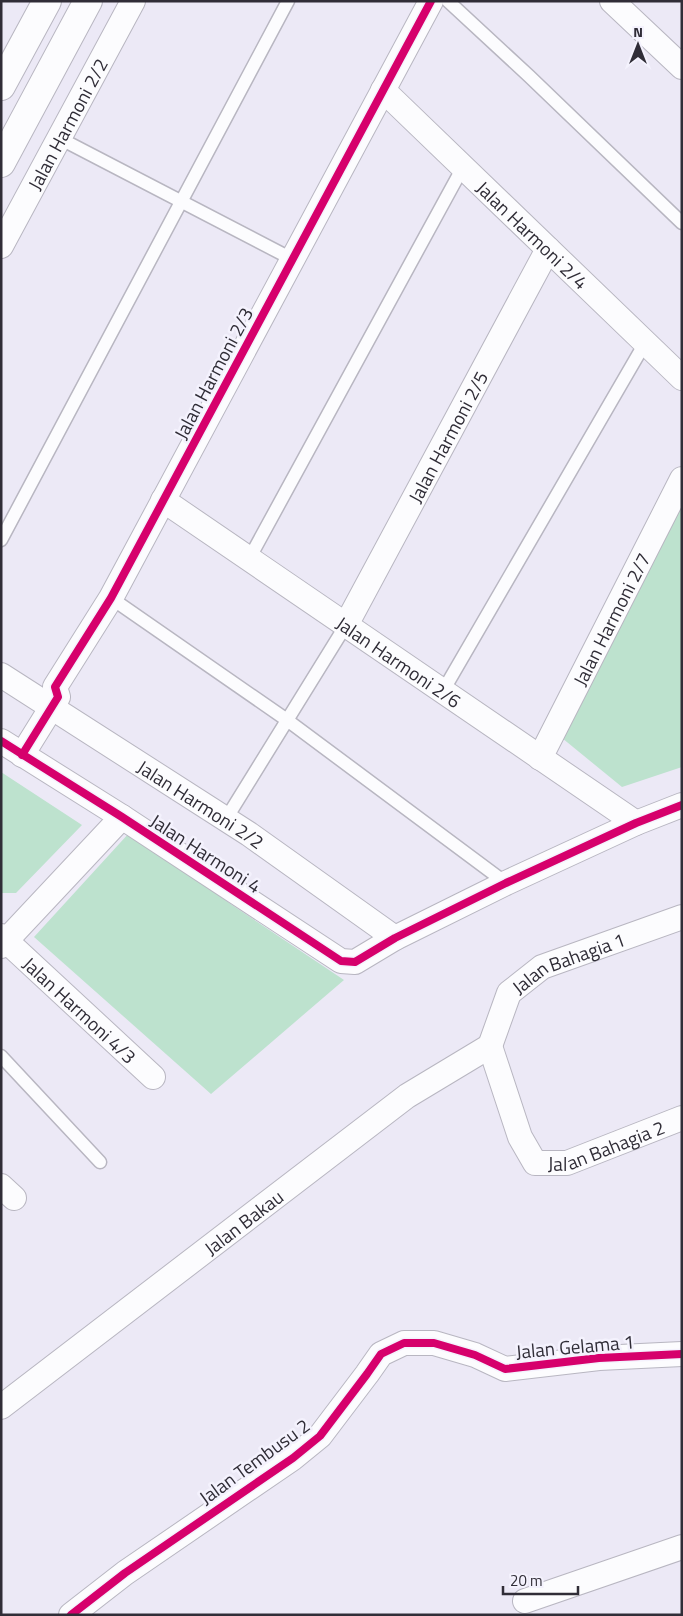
<svg xmlns="http://www.w3.org/2000/svg" width="683" height="1616" viewBox="0 0 683 1616" font-family="'Titillium Web',sans-serif">
<style>
.green{fill:#bde2ce}
.lines{fill:none;stroke-linecap:round;stroke-linejoin:round}
.service-casing{stroke:#b8b6c1;stroke-width:15}
.minor-casing{stroke:#b8b6c1;stroke-width:26}
.primary-casing{stroke:#b8b6c1;stroke-width:30}
.service{stroke:#fcfcfe;stroke-width:12}
.minor{stroke:#fcfcfe;stroke-width:24}
.primary{stroke:#fcfcfe;stroke-width:28}
.cycleway-casing{stroke:#f4f2fd;stroke-width:11}
.cycleway{stroke:#d6006c;stroke-width:8}
.labels{text-anchor:middle;dominant-baseline:central;stroke-width:5;stroke-linejoin:round;paint-order:stroke}
.street-label{font-size:19px;fill:#302d37;stroke:#f4f2fd}
</style>
<rect width="100%" height="100%" fill="#ece9f6"/>
<path class="green" d="M682 503V767L622 787 562 738Z
M1 772 82 825 16 893H1Z
M130 832 232 905 344 980 211 1094 34 937Z"/>
<g class="lines">
<g class="service-casing">
<path id="service" d="M448 1 529 76 682 223
M59 138 292 259
M1 540 288 1
M249 559 463 167
M111 598 287 720 506 883
M443 691 645 343
M226 819 346 625
M1 1056 100 1162"/>
</g>
<g class="minor-casing">
<g id="minor">
<path d="M612 1 682 67"/>
<path id="s1" d="M383 90 682 378"/>
<path id="s2" d="M1 246 133 1"/>
<path id="s3" d="M163 500 636 823"/>
<path id="s4" d="M346 625 548 249"/>
<path id="s5" d="M1 675 249 834 395 938"/>
<path d="M1 741 122 817 341 961 355 962 395 938 506 883 636 823 682 805"/>
<path d="M22 755 58 697 55 687 111 598 431 1"/>
<path id="s6" d="M540 758 682 479"/>
<path id="s7" d="M1 936 153 1077"/>
<path d="M1 946 122 817"/>
<path id="s8" d="M490 1046 520 1137 535 1163H567L682 1118"/>
<path id="s9" d="M490 1046 509 993 542 967 682 917"/>
<path d="M1 1186 14 1198"/>
<path id="s10" d="M1 1407 407 1096 490 1046"/>
<path d="M525 1601 682 1547"/>
<path d="M71 1615 125 1573 293 1458 320 1436 367 1374 381 1354 404 1343H434L475 1355 505 1369 599 1358 682 1354"/>
</g>
</g>
<g class="primary-casing">
<path id="primary" d="M1 86 47 1
M1 163 88 1"/>
</g>
<use href="#service" class="service"/>
<use href="#minor" class="minor"/>
<use href="#primary" class="primary"/>
<g class="cycleway-casing">
<path id="cycleway" d="M1 741 122 817 341 961 355 962 395 938 506 883 636 823 682 805
M22 755 58 697 55 687 111 598 431 1
M71 1615 125 1573 293 1458 320 1436 367 1374 381 1354 404 1343H434L475 1355 505 1369 599 1358 682 1354"/>
</g>
<use href="#cycleway" class="cycleway"/>
</g>
<g class="labels">
<g class="street-label">
<text stroke="none"><textPath href="#s2" startOffset="139">Jalan Harmoni 2/2</textPath></text>
<text stroke="none"><textPath href="#s1" startOffset="208">Jalan Harmoni 2/4</textPath></text>
<text transform="translate(213 373) rotate(-62)">Jalan Harmoni 2/3</text>
<text stroke="none"><textPath href="#s4" startOffset="214">Jalan Harmoni 2/5</textPath></text>
<text stroke="none"><textPath href="#s6" startOffset="156">Jalan Harmoni 2/7</textPath></text>
<text stroke="none"><textPath href="#s3" startOffset="286">Jalan Harmoni 2/6</textPath></text>
<text stroke="none"><textPath href="#s5" startOffset="238">Jalan Harmoni 2/2</textPath></text>
<text transform="translate(206 853) rotate(33)">Jalan Harmoni 4</text>
<text stroke="none"><textPath href="#s9" startOffset="124">Jalan Bahagia 1</textPath></text>
<text stroke="none"><textPath href="#s7" startOffset="108">Jalan Harmoni 4/3</textPath></text>
<text stroke="none"><textPath href="#s8" startOffset="200">Jalan Bahagia 2</textPath></text>
<text stroke="none"><textPath href="#s10" startOffset="305">Jalan Bakau</textPath></text>
<text transform="translate(575 1346) rotate(-5)">Jalan Gelama 1</text>
<text transform="translate(254 1461) rotate(-36)">Jalan Tembusu 2</text>
</g>
</g>
<rect width="683" height="1616" fill="none" stroke="#302d37" stroke-width="5"/>
<g transform="translate(638 45)" stroke="#f4f2fd" stroke-width="4" paint-order="stroke">
<path d="M0-4L9 19L0 12L-9 19Z" fill="#302d37"/>
<text y="-8" font-size="14" font-weight="bold" text-anchor="middle" fill="#302d37">N</text>
</g>
<path d="M503 1586v8h75v-8" fill="none" stroke="#302d37" stroke-width="2.5"/>
<text x="510" y="1586" font-size="15" fill="#302d37" stroke="#f4f2fd" stroke-width="4" paint-order="stroke">20 m</text>
</svg>
